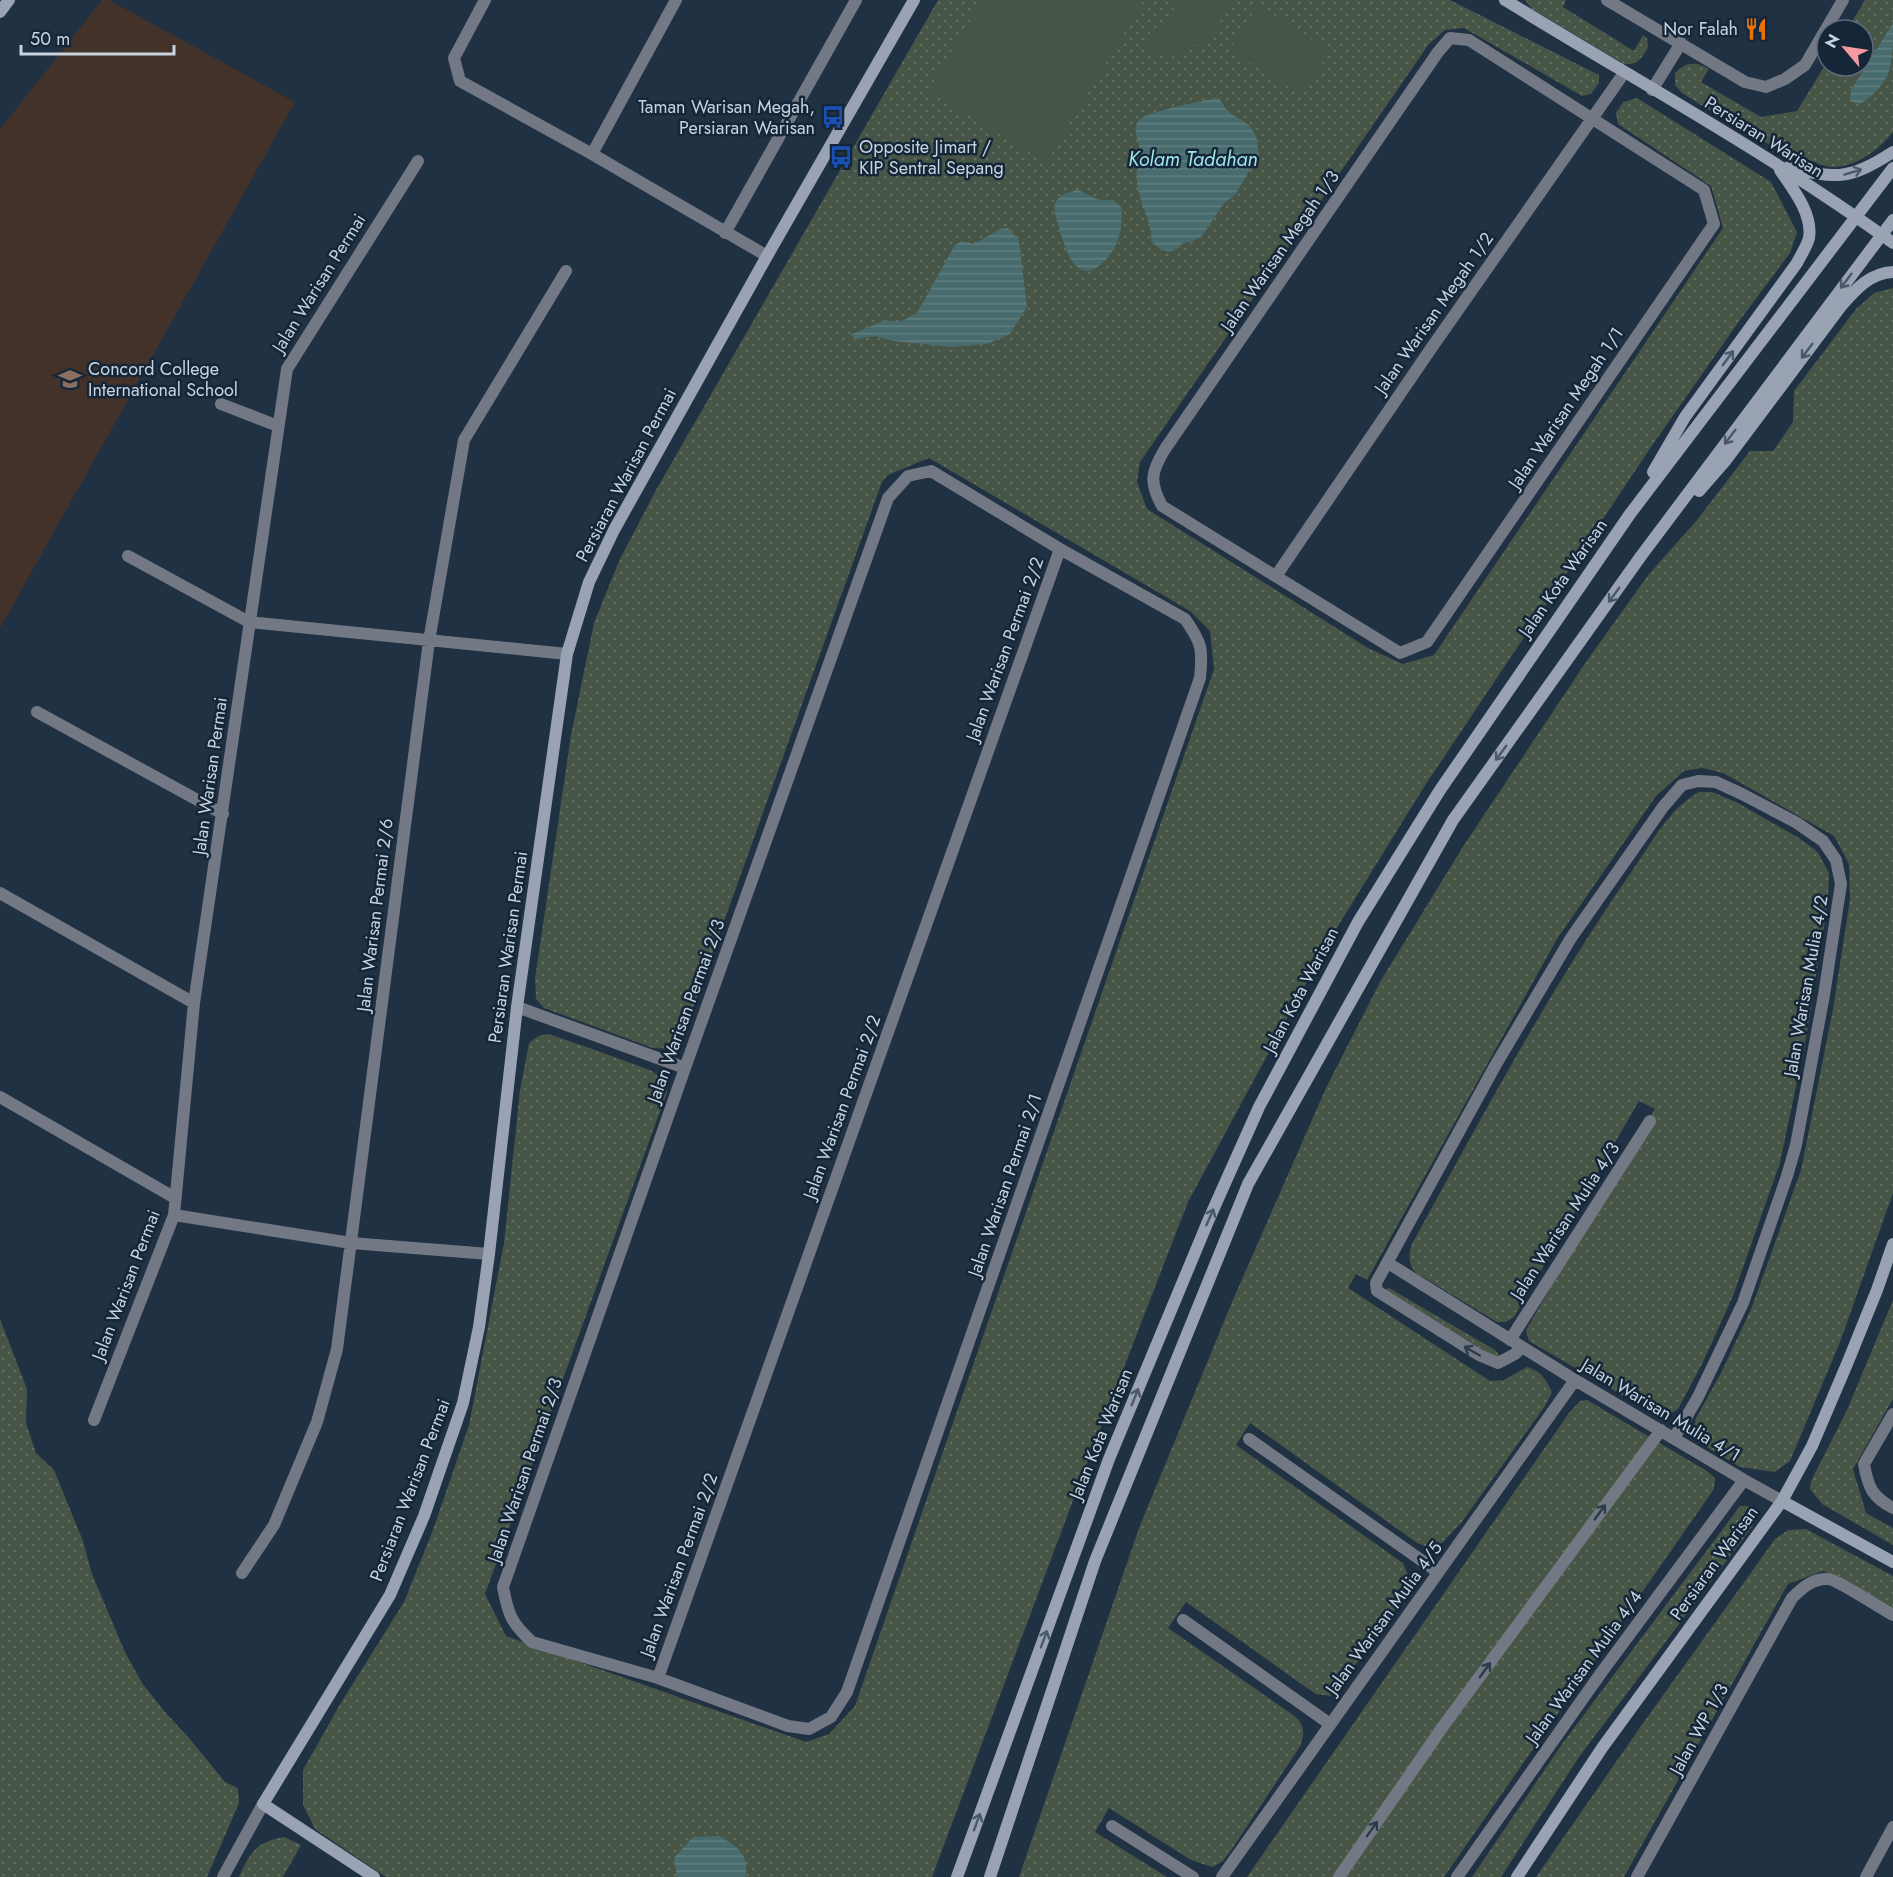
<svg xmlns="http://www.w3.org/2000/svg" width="1893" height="1877" viewBox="0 0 1893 1877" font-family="Jost,sans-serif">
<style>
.education{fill:#433229}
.grass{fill:url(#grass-dots)}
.park{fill:#475547}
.water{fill:url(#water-rules)}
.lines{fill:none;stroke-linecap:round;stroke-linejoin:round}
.street{stroke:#737984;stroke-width:12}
.secondary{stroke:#99a3b4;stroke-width:12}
.oneway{stroke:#4a586a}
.oneway2{stroke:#2c3b4b}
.labels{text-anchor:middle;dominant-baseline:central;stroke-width:5;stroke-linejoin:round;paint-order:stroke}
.poi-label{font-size:18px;fill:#c8d3df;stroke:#152638;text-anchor:end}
.street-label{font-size:18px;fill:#c8d3df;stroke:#152638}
.water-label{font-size:20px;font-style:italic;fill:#9fe5e9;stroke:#152638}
</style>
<defs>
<pattern id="grass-dots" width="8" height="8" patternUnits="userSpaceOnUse" patternTransform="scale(1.5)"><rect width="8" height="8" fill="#475547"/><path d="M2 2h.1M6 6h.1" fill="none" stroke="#606d61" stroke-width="1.8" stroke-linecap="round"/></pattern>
<pattern id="water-rules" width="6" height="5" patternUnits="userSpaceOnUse" patternTransform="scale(1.5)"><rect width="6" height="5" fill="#486b6d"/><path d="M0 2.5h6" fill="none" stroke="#617f81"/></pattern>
</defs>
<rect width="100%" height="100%" fill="#1f3143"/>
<path class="education" d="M102 0H109L295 102 0 628V129Z"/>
<path class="grass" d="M938 0H1450L1599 75V83L1591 94 1582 96 1464 28 1445 30 1429 44 1140 462 1137 482 1147 509 1368 648 1403 664 1434 655 1723 228 1711 186 1618 124 1616 113 1623 102 1637 98 1771 182 1797 232 1790 253 1740 320 1651 447 1424 787 1330 939 1188 1202 1092 1450 932 1877H386L315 1829 303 1805V1770L339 1706 404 1602 433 1530 469 1425 504 1243 520 1090 529 1043 538 1036 549 1034 598 1051 652 1071 661 1078 667 1092 485 1594 506 1636 806 1742 829 1734 855 1706 1214 669 1210 631 1190 611 929 458 888 475 882 482 682 1038 670 1049 653 1048 544 1008 536 999 535 979 571 735 594 623 619 561 656 490Z
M1525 0H1566L1563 7 1634 51 1643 35 1647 38 1648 47C1643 58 1636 66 1624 64L1532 9Z
M1865 0H1893V132C1879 150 1855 168 1831 167 1823 166 1815 162 1808 160 1763 146 1723 118 1682 93L1675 85V73C1686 62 1695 61 1709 69L1701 82 1761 117 1797 111 1827 62V66H1863V30H1847Z
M1893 288V1193L1840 1342 1790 1461 1775 1472 1740 1467 1702 1444 1697 1438 1694 1428 1696 1418 1721 1373 1752 1307 1801 1170 1833 1009 1850 899 1849 864 1834 836 1723 773 1702 768 1684 771 1656 796 1557 939 1367 1280 1356 1274 1348 1288 1490 1381 1504 1380 1527 1367C1541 1371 1546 1379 1552 1392L1545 1406 1461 1523 1442 1543 1428 1547 1417 1543 1250 1423 1236 1445 1403 1563C1409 1575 1410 1583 1405 1595L1336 1692 1331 1696 1316 1694 1307 1688 1186 1602 1168 1628 1296 1717C1305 1727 1304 1733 1301 1745L1232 1849 1222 1862 1212 1867 1191 1860 1109 1808 1095 1832 1167 1877H1019L1139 1528 1232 1302 1326 1088 1380 982 1464 845 1588 659 1649 574 1697 520 1750 451H1773L1793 422 1794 391 1856 309 1874 293Z
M1699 792H1712L1736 802 1799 838 1814 849 1819 854 1829 873 1828 902 1806 1038 1780 1163 1733 1296 1703 1362 1678 1409 1668 1415 1658 1416 1529 1341 1526 1330 1655 1109 1639 1101 1514 1317 1506 1322H1497L1416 1273C1408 1263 1408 1256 1412 1244 1482 1117 1549 990 1632 871 1651 844 1669 808 1699 792Z
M1389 1288 1495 1350 1500 1356 1493 1357 1385 1292 1386 1289Z
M1893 1300V1399L1853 1469 1866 1513 1893 1528V1545L1822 1504 1810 1489 1811 1481 1847 1410Z
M0 1319 27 1389 26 1423 36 1453 54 1470 83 1541 92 1574 125 1652 142 1683 164 1711 189 1738 225 1782 238 1788 239 1803 207 1877H0Z
M1587 1400 1707 1471 1715 1478 1714 1489 1444 1877H1247L1569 1413 1580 1401Z
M1740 1506H1747L1755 1510 1757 1516 1752 1527 1579 1757 1501 1877H1472L1562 1744Z
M1806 1529 1893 1576V1609L1823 1571 1788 1584 1624 1877H1536L1641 1726 1775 1539 1788 1530Z
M284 1837 301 1845 283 1877H239C250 1852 256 1842 284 1837Z"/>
<path class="park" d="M982 0H1144L1046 162 928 91Z
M1177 0 1231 1C1227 9 1223 18 1217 26 1201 46 1166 73 1147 44L1150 33 1172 13Z
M1258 5 1330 51 1302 95 1230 50Z"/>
<path class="water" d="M1893 23C1893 63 1893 83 1860 104L1850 101 1851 90Z
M1219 98 1227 111 1249 125 1256 136 1259 155 1235 195 1224 203 1202 236 1193 241 1183 243C1173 256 1161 252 1151 241 1153 225 1144 213 1140 197 1137 188 1136 175 1137 165 1137 159 1139 152 1139 146 1138 137 1132 130 1139 120 1145 112 1206 100 1219 98Z
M1078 190 1099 200H1113L1121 207C1123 224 1120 243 1109 256 1079 292 1066 254 1059 227 1057 220 1053 211 1055 204 1058 194 1070 192 1078 190Z
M1008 228 1019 240 1027 307 1010 334 987 344 952 347 894 341 875 336 856 339 850 335 885 320 900 322 917 313 955 245 962 241 974 244 1000 229Z
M719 1836C736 1845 751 1856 745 1877H677L674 1858 693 1837Z"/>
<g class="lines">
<path class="street" d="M485 0 454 58 460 81 592 154 767 256
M1607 0 1745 82 1766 87 1785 79 1805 65 1843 0
M1450 38 1469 40 1704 190 1714 224 1427 642 1400 653 1162 506C1149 482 1151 472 1165 449L1438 52Z
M1652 90 1681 43
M592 154 676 0
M725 233 856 0
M221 404 278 426
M931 471 1060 549 1185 619C1202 643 1203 649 1200 678L847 1692 831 1717 809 1729 788 1726 658 1678 532 1642C511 1623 508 1614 503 1587L685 1068 888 498 908 476Z
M128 556 249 622 567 654
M1276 576 1430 350 1624 73
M37 712 223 814
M0 893 194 1003
M517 1007 685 1068
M0 1097 175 1198
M174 1215 351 1243 489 1254
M1388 1263 1575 1380 1744 1480 1782 1501
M1510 1340 1650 1121
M1522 1347 1515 1354 1498 1363 1479 1355 1377 1291 1376 1283 1495 1066 1571 938 1663 807 1682 785 1698 781 1716 782 1742 794 1797 823 1823 841 1836 860 1841 884 1824 995 1796 1145 1787 1176 1743 1303 1698 1397 1674 1438
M1893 1414 1864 1464C1868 1487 1872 1497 1893 1508
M94 1420 174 1215 194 1003 287 369 418 161
M1249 1439 1438 1572
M242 1573 274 1525 317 1422 337 1349 429 641 464 440 566 271
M1183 1620 1330 1724
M658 1678 1060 549
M1112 1826 1193 1877
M223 1877 263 1804
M1222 1877 1575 1380
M1339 1877 1444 1725 1661 1430
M1457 1877 1601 1673 1744 1480
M1637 1877 1792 1598C1802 1588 1813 1578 1828 1579 1836 1579 1882 1609 1893 1615
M1866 1877 1893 1827"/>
<path class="secondary" d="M1505 0C1635 80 1769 153 1893 243
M0 12 9 0
M1789 167C1837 180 1851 179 1893 152
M1653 472 1685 417 1797 263C1801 255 1807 246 1809 238 1813 214 1793 189 1780 170
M1699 491 1726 460 1842 305C1856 289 1870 273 1893 272
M1782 1501 1893 1562
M374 1877 263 1804 390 1595 424 1516 463 1403 479 1327 489 1254 517 1007 567 654 589 582 614 530 767 256 914 0
M957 1877 1109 1459 1209 1219 1259 1107 1358 922 1440 790 1630 514 1893 168
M990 1877 1095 1561 1248 1184 1453 820 1641 556 1893 220
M1517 1877 1602 1748 1782 1501 1812 1446 1847 1364 1877 1290 1893 1244"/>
</g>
<defs><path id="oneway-shaft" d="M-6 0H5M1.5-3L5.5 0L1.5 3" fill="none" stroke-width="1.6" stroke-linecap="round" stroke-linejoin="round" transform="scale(1.5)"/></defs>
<g class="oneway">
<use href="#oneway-shaft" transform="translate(1853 172) rotate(-17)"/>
<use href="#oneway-shaft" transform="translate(1846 281) rotate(127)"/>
<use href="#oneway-shaft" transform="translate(1807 351) rotate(127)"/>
<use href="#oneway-shaft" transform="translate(1728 358) rotate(-54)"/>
<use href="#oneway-shaft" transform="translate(1730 437) rotate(127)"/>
<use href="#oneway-shaft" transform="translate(1614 595) rotate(126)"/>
<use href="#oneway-shaft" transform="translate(1501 753) rotate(126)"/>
<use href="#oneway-shaft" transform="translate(1210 1217) rotate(-66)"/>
<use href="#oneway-shaft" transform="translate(1135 1397) rotate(-68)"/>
<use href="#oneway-shaft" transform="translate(1044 1639) rotate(-70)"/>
<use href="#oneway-shaft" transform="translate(977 1822) rotate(-70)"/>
</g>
<g class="oneway2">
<use href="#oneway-shaft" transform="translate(1472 1351) rotate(-150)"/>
<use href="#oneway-shaft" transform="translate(1600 1512) rotate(-54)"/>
<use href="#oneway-shaft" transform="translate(1485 1670) rotate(-54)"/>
<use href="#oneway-shaft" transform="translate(1372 1829) rotate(-55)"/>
</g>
<defs>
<g id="restaurant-bare" transform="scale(1.8)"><path d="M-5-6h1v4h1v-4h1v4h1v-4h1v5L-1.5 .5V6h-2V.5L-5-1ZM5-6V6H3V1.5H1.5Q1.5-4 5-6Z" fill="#e8710a" stroke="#152638" stroke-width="2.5" paint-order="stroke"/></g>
<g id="bus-bare" transform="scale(1.8)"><path d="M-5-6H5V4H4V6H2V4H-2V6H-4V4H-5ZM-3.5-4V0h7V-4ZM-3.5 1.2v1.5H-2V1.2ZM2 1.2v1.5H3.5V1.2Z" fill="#1a4fb4" stroke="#152638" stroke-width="2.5" paint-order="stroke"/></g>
<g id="school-bare" transform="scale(1.8)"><path d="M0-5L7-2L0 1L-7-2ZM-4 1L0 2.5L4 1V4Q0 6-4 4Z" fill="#8d6e63" stroke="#152638" stroke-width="2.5" paint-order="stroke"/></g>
</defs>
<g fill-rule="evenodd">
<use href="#restaurant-bare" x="1756" y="29"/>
<use href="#bus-bare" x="833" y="117"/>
<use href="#bus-bare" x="841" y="157"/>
<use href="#school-bare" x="70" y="379"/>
</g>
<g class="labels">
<g class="poi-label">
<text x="1738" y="29">Nor Falah</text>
<text x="815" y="107">Taman Warisan Megah,<tspan x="815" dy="21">Persiaran Warisan</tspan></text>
<text x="859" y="147" text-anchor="start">Opposite Jimart /<tspan x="859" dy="21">KIP Sentral Sepang</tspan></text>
<text x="88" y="369" text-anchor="start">Concord College<tspan x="88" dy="21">International School</tspan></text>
</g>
<g class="street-label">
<text transform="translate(1764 137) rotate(32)">Persiaran Warisan</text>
<text transform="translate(1280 251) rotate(-55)">Jalan Warisan Megah 1/3</text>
<text transform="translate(319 283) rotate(-58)">Jalan Warisan Permai</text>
<text transform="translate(1434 313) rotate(-55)">Jalan Warisan Megah 1/2</text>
<text transform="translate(1566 408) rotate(-56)">Jalan Warisan Megah 1/1</text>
<text transform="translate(626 475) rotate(-62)">Persiaran Warisan Permai</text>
<text transform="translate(1563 578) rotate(-55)">Jalan Kota Warisan</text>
<text transform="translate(1005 649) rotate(-70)">Jalan Warisan Permai 2/2</text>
<text transform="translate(210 776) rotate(-82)">Jalan Warisan Permai</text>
<text transform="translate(375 915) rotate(-83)">Jalan Warisan Permai 2/6</text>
<text transform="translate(508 947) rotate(-82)">Persiaran Warisan Permai</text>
<text transform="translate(1806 986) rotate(-80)">Jalan Warisan Mulia 4/2</text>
<text transform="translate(1301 990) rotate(-62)">Jalan Kota Warisan</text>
<text transform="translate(686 1011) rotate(-70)">Jalan Warisan Permai 2/3</text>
<text transform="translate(842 1107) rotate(-70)">Jalan Warisan Permai 2/2</text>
<text transform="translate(1005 1185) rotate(-71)">Jalan Warisan Permai 2/1</text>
<text transform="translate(1565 1221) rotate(-57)">Jalan Warisan Mulia 4/3</text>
<text transform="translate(126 1285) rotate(-69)">Jalan Warisan Permai</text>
<text transform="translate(1661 1410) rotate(31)">Jalan Warisan Mulia 4/1</text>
<text transform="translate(1101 1434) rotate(-68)">Jalan Kota Warisan</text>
<text transform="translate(525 1470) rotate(-71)">Jalan Warisan Permai 2/3</text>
<text transform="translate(410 1490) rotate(-69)">Persiaran Warisan Permai</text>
<text transform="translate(1714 1563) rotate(-54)">Persiaran Warisan</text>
<text transform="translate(679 1565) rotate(-70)">Jalan Warisan Permai 2/2</text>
<text transform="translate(1384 1618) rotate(-54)">Jalan Warisan Mulia 4/5</text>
<text transform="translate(1584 1667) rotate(-54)">Jalan Warisan Mulia 4/4</text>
<text transform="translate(1699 1729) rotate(-61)">Jalan WP 1/3</text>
</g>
<g class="water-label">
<text x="1193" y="159">Kolam Tadahan</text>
</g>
</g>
<g transform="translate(1845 48) rotate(299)"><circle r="28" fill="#152638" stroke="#5d6b7b" stroke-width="1.5"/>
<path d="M0-4.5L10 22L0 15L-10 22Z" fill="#f49aa0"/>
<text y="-9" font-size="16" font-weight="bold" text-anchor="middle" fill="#c8d3df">N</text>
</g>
<path d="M21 45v9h153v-9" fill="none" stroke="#c8d3df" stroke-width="3"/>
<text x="30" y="45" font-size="18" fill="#c8d3df" stroke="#152638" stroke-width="4.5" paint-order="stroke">50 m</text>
</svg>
